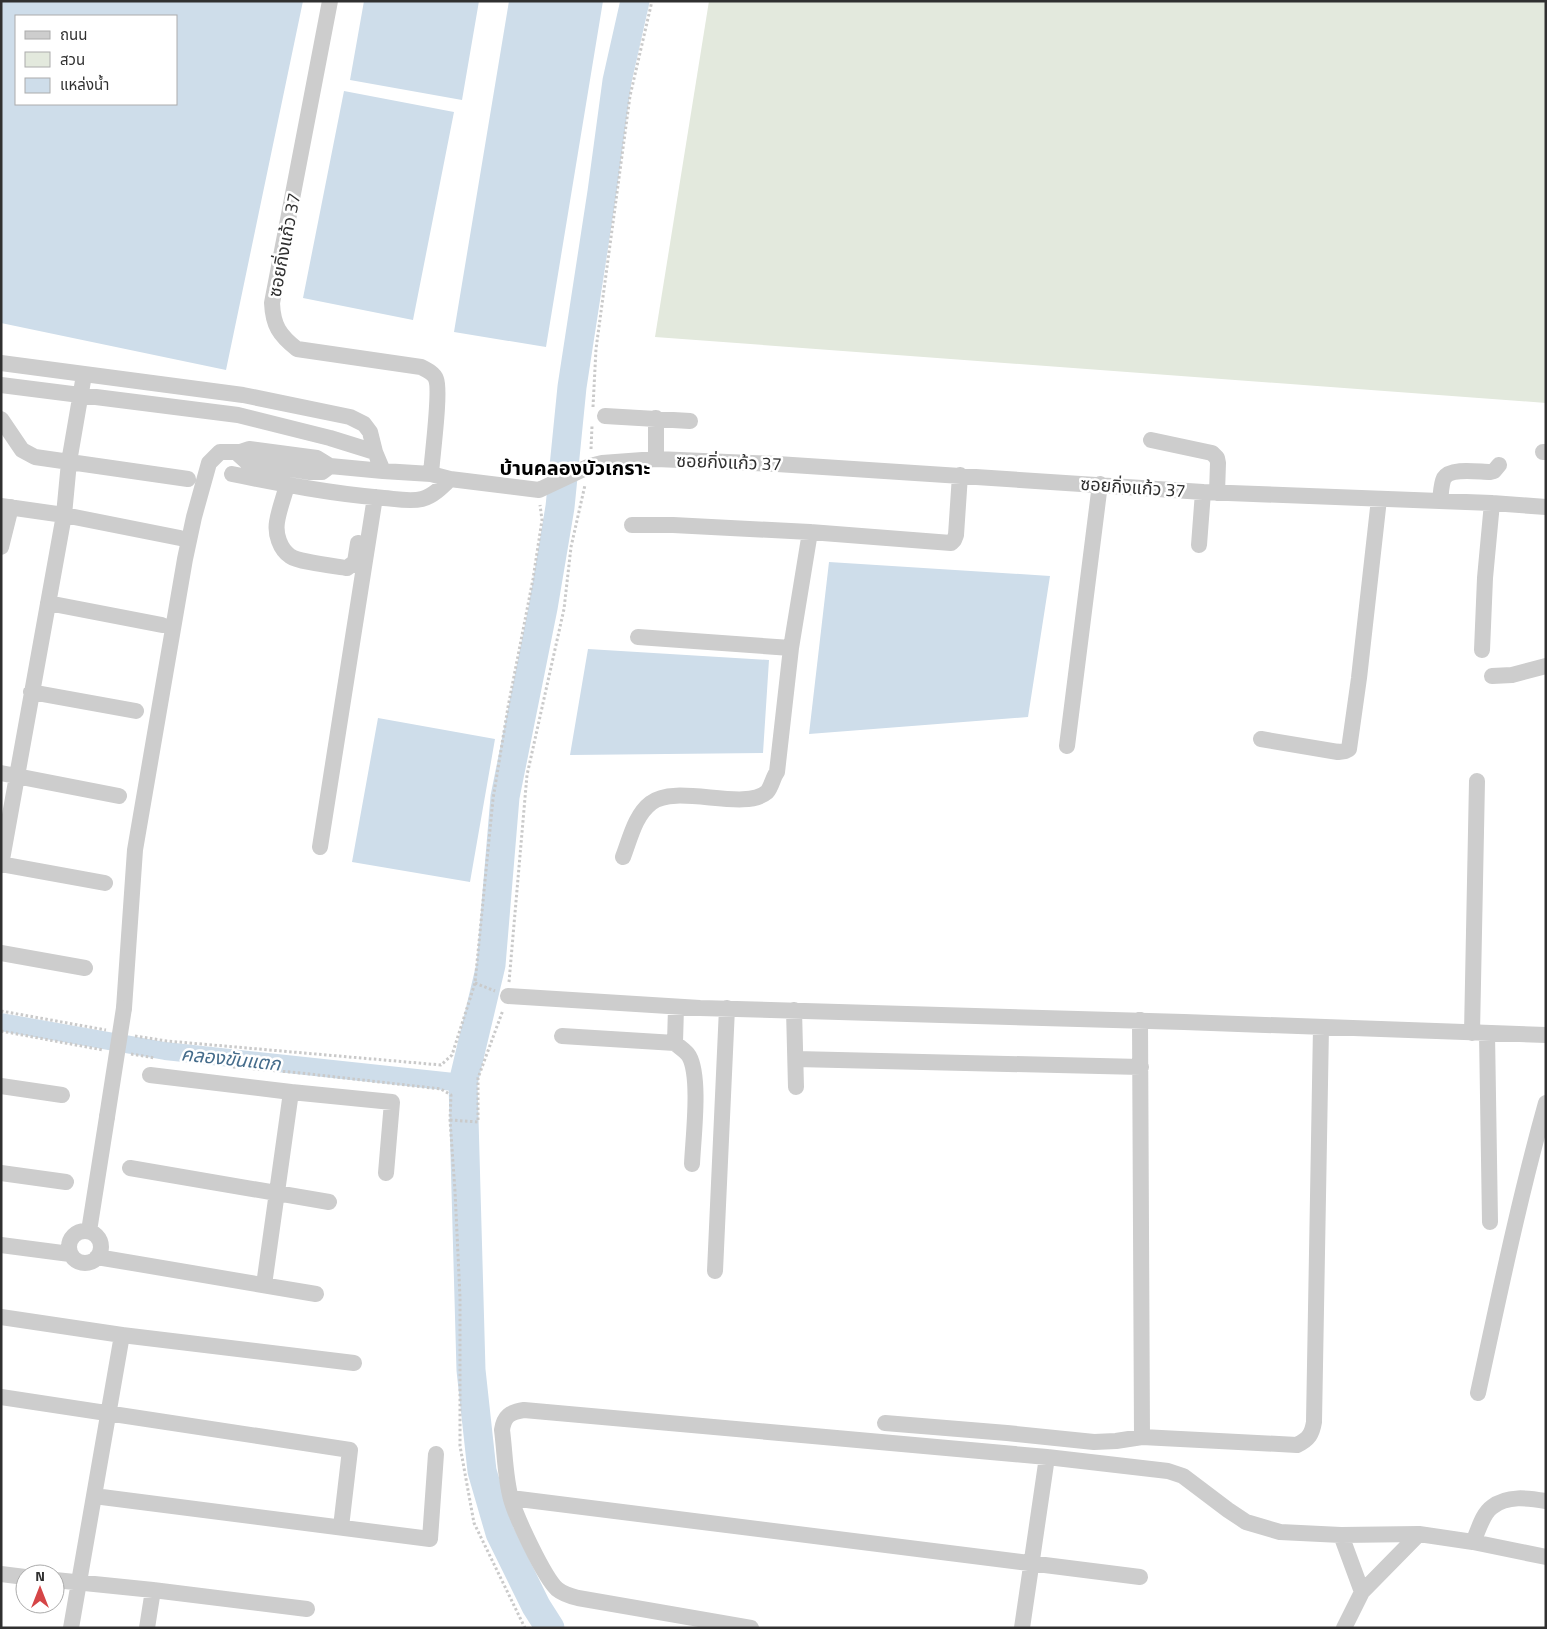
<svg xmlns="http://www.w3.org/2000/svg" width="1547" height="1629" viewBox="0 0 1547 1629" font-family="'Titillium Web','Noto Sans Thai',sans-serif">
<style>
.green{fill:#e3e9dd}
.water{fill:#ceddea;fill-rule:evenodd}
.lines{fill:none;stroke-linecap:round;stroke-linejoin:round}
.canal{stroke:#ceddea;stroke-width:18}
.river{stroke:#ceddea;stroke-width:29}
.path{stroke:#cacaca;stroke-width:3;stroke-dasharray:2.5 2.5;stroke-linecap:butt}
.minor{stroke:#cdcdcd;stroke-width:16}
.minor-bridge{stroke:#cdcdcd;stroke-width:16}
.labels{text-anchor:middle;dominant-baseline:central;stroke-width:5;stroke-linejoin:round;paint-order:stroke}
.street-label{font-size:18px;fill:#303030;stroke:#fff}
.water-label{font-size:19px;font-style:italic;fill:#456c8b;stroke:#fff}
.quarter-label{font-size:20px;font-weight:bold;fill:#000;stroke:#fff}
</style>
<rect width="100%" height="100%" fill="#fff"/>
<path class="green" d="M709 1H1546V403L655 337Z"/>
<path class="water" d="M1 1H303L226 370 1 323ZM176 16V104H16V16Z
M364 1H479L462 100 350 80Z
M509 1H603L546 347 454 332Z
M344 91 454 112 413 320 303 298Z
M829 562 1050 576 1028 717 809 734Z
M588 649 769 660 763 753 570 755Z
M378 718 495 739 470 882 352 862Z"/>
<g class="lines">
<path class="canal" d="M1 1022 165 1051 463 1083"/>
<path class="river" d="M550 1628 536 1606 500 1533 482 1471 471 1370 463 1083 491 965 505 797 543 608 560 507 572 387 602 192 617 81 635 1"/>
<path class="path" d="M593 407 596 349 630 96 652 1
M591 449 592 426
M509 982 527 775 564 609 571 547 585 485
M475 983 495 991
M1 1011 106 1030
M1 1031 103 1050
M135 1036 167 1041 441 1065 452 1055 475 983 493 799 508 707 533 579 542 520 540 505
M131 1054 155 1058
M233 1067 301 1073 441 1089 451 1095 450 1120 455 1191 460 1297V1446L474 1523 525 1628
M450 1120 478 1122V1078L503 1010"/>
<path class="minor" d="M330 1 272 303C273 325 279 335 297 349L421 367C427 370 434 373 436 379 441 391 432 457 431 474L450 479 539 490 590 466 602 463 656 459 777 464 1203 492 1492 503 1546 507
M1 363 243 395 350 417 364 424 370 432 375 452 383 471 431 474
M1 385 238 415 330 438 375 452
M605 416 690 421
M656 418V459
M1 419 22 450 35 457 188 479
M1151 440 1212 453 1217 458 1218 463 1217 493
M1543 452H1546
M237 453 247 462 310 472H322L330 466
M232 474C282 484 333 494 384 498 396 499 410 502 422 499 433 496 442 487 450 479
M287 485C284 497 279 509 277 522 275 534 280 549 290 556 298 562 335 566 347 568L355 562 358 543
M1440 501C1441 494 1441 484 1444 478 1451 467 1479 472 1490 472L1494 471 1499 465
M1 506 64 515 180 538
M632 525H673L810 532 951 543 954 540 956 535 960 475
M1199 545 1203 492
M1 547 11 507
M48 603 162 625
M638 637 791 648
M1482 650 1485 578 1492 503
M1492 676 1512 675 1546 666
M31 692 136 711
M1261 739 1338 752 1345 751 1349 749 1359 678 1379 499
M1067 746 1100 484
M1 773 119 796
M320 847 375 497
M623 857C630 839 635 815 651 803 676 783 744 812 767 792 772 786 773 777 777 772L791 648 810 532
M1 864 105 883
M1 865 64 515 69 462 84 375
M1 953 85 968
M508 996 700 1008 1184 1022 1546 1035
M676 1007 675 1043C679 1047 686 1051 689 1056 701 1077 693 1139 692 1164
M124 1008 135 850 185 559 194 517 209 463 220 452H240L249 449 317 458 330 466 383 471
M794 1010 796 1087
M1140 1020 1142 1437
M1472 1033 1477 781
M1487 1033 1490 1222
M562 1036 675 1043
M796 1059 1141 1067
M150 1075 291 1092 392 1102 386 1173
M1 1086 62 1095
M130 1168 329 1202
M1 1173 66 1182
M69 1247a16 16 0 1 1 32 0a16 16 0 1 1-32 0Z
M89 1231 107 1117
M1 1245 70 1254
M97 1257 316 1294
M715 1271 727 1008
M264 1285 291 1092
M1 1317 122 1335 354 1363
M1478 1393C1499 1296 1519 1199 1546 1103
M1 1397 350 1450 341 1527
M885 1423 1007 1433 1094 1442 1116 1441 1142 1437 1297 1445C1309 1439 1312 1434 1314 1422L1321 1027
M94 1496 430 1539 436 1454
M511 1498 1140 1577
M1341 1535 1362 1592
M1473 1542C1478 1532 1482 1514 1492 1507 1507 1495 1528 1498 1546 1501
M1 1574 25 1577
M55 1580 153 1590 307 1609
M71 1628 122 1335
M147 1628 153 1590
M751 1628 578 1598C570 1596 563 1594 557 1589 544 1577 516 1517 511 1499 505 1477 505 1453 502 1430 504 1416 510 1412 524 1410L1047 1457 1168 1471 1183 1476 1228 1510 1246 1522 1280 1532 1341 1535 1419 1534 1473 1542 1546 1557
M1022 1628 1047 1457
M1344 1628 1362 1592 1419 1534"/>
<path class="minor-bridge" d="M107 1117 124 1008"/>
</g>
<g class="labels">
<g class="street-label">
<text transform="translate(284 245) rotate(-79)">ซอยกิ่งแก้ว 37</text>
<text transform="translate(729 462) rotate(2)">ซอยกิ่งแก้ว 37</text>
<text transform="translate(1133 487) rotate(4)">ซอยกิ่งแก้ว 37</text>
</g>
<g class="water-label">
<text transform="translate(231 1058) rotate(6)">คลองขันแตก</text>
</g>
<g class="quarter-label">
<text x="575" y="467">บ้านคลองบัวเกราะ</text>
</g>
</g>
<rect width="1547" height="1629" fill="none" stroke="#303030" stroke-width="5"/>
<rect x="15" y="15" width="162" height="90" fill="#ffffff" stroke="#acacac"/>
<rect x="25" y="31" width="25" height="8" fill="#cdcdcd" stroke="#acacac"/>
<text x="60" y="40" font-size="15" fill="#303030">ถนน</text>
<rect x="25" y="52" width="25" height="15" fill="#e3e9dd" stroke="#acacac"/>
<text x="60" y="65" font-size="15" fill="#303030">สวน</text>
<rect x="25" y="78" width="25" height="15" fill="#ceddea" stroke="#acacac"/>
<text x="60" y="90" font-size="15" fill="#303030">แหล่งน้ำ</text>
<g transform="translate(40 1589)"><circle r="24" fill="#ffffff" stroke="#acacac"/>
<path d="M0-4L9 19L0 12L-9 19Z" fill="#d54547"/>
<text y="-8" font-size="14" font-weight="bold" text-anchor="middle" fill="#303030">N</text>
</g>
</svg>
